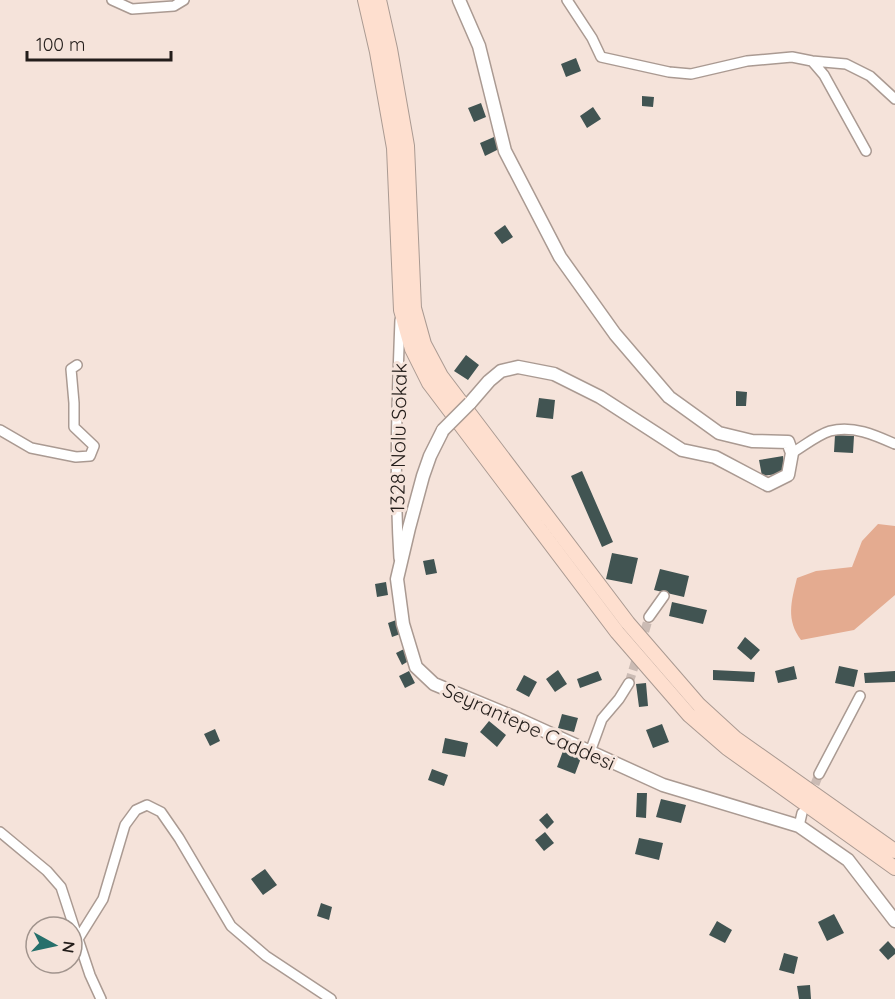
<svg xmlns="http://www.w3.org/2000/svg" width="895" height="999" viewBox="0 0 895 999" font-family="Quicksand,sans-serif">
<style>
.green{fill:#e4ab90}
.building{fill:#415452}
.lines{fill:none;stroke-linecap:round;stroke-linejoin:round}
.minor-tunnel{stroke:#cbbbb4;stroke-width:9;stroke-dasharray:9 4.5;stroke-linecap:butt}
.minor-casing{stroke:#aa9a92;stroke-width:12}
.tertiary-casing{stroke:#aa9a92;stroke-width:15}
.secondary-casing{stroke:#aa9a92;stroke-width:16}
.minor{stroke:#fff;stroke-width:9}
.tertiary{stroke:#fff;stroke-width:12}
.secondary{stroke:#fedfcf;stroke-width:14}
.tertiary-bridge-casing{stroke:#aa9a92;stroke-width:15;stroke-linecap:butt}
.tertiary-bridge{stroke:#fff;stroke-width:12}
.labels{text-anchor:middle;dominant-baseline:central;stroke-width:6;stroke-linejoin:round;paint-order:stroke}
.street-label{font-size:20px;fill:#231d1a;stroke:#f5e3da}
</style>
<rect width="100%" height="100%" fill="#f5e3da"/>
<path class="green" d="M878 524 895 526V595L854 630 801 640C786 620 791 602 797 578L816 571 852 567 862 541Z"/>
<path class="building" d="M576 58 581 71 566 77 561 64Z
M642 96 654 97 653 107 642 106Z
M481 103 486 117 474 122 468 108Z
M593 107 601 119 587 128 580 116Z
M494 137 499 149 485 156 480 143Z
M505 225 513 237 502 244 494 233Z
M466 355 479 365 468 380 454 371Z
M736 391 747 392 746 406H736Z
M539 398 555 400 553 419 536 417Z
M835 435 854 436 853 453 834 452Z
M783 456 785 473 762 476 759 460Z
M582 471 613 542 602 547 571 476Z
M612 553 638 558 632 584 606 579Z
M434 559 437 573 426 575 423 561Z
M660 569 689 576 684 597 654 590Z
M386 582 388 595 377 597 375 584Z
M672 602 707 610 703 624 669 616Z
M399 619 403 633 392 637 388 623Z
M745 637 760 650 751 660 737 648Z
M406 648 412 659 402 665 396 653Z
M794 666 797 679 778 683 775 671Z
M839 666 858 670 854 687 835 683Z
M558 670 567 684 555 692 546 679Z
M713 670 755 672 754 682 713 680Z
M409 671 415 683 405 688 399 676Z
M598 671 602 680 580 688 577 679Z
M895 671V682L865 683 864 673Z
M524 675 537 682 529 697 516 690Z
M646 683 648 706 639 707 636 684Z
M562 714 578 718 574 732 558 728Z
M489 721 506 735 497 747 480 732Z
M662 724 669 742 653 748 646 730Z
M215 729 220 741 210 746 204 734Z
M445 738 468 743 465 757 442 753Z
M563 751 581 758 575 774 557 767Z
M432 769 448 775 444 786 428 780Z
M637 793H647L646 818 636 817Z
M661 799 686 805 681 823 656 817Z
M547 813 554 822 547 829 539 820Z
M545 832 554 843 544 851 535 840Z
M639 838 663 843 659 860 635 854Z
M265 869 277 885 263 895 251 879Z
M321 903 332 907 329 920 317 916Z
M834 914 844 933 827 941 818 922Z
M717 921 732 930 725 943 709 935Z
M888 941 895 949V954L888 960 879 950Z
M784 953 798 957 794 974 779 970Z
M810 985 811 999H799L797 986Z"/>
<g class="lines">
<path class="minor-tunnel" d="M629 683 649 617
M810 797 819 774"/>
<g class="minor-casing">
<path id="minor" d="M112 0 132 9 174 6 184 0
M567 0 592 38 601 57 669 72 691 74 747 61 792 57 812 61 846 64 870 76 895 99
M812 61 824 75 866 151
M0 430 31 448 76 457 90 456 94 446 74 427V403L71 369 77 365
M792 453C804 446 817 435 830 431 853 425 875 435 895 444
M399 558C394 479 397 399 400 320
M649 617 664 596
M590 752 602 719 619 699 629 683
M819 774 860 696
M799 826 802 813
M0 832 47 871 61 887 78 939 103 899 125 825 136 810 147 805 161 812 179 838 231 926 266 956 331 999
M78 939 90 975 101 999"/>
</g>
<g class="tertiary-casing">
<path id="tertiary" d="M459 0 479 46 505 151 560 257 615 334 669 397 719 433 752 441 788 442 792 453 788 475 768 485 715 457 682 450 600 397 554 374 518 367 501 371 489 381 470 403
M443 430 430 456 423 476 409 528 397 579 403 624 416 667 434 684 516 718 663 785 799 826 848 860 895 921"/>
</g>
<g class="secondary-casing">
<path id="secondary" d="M365 0 377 52 394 148 401 310 412 349 429 383 617 632 689 715 727 748 895 868
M379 0 390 49 407 146 414 308 424 344 441 376 628 623 699 705 735 738 895 851"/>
</g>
<use href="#minor" class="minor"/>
<use href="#tertiary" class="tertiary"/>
<use href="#secondary" class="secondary"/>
<g class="tertiary-bridge-casing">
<path id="tertiary-bridge" d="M443 430 470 403"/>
</g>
<use href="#tertiary-bridge" class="tertiary-bridge"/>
</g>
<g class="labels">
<g class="street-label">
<text transform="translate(398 438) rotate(-89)">1328 Nolu Sokak</text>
<text transform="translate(529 726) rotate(24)">Seyrantepe Caddesi</text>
</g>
</g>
<g transform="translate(54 945) rotate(98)"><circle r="28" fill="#f5e3da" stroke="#a1948d" stroke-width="1.5"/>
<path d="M0-4.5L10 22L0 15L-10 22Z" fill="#26706b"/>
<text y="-9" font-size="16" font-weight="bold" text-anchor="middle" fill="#231d1a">N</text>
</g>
<path d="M27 51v9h144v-9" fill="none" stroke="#231d1a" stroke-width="3"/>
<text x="36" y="51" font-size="18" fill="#231d1a" stroke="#f5e3da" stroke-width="4.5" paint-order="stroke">100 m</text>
</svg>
